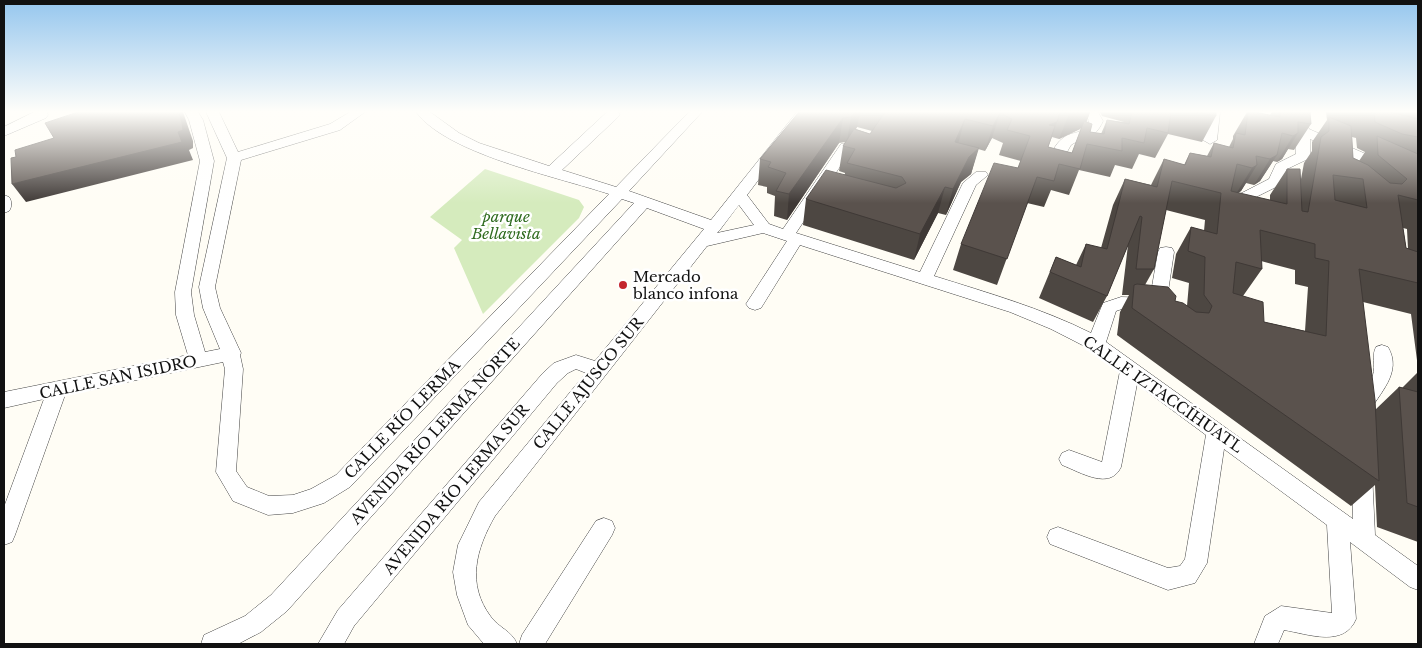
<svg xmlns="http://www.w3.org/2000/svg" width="1422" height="648" viewBox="0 0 1422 648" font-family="'Libre Baskerville',serif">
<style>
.green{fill:#d5ebbd}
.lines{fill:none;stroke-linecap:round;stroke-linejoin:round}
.minor-casing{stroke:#444;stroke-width:1}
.minor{fill:#fff;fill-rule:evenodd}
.wall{fill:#4d4742;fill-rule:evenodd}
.shaded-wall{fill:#3f3936}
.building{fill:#5a524d;stroke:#3f3936;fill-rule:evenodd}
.poi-dot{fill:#c4262e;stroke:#fff;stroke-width:2}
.labels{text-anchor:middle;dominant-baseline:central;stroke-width:5;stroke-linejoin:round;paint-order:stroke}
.park-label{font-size:15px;font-style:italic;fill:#2f6b1f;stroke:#fff}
.poi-label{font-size:15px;fill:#111;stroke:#fff;text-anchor:start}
.street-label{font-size:15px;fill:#111;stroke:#fff}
</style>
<rect width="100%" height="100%" fill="#fffdf5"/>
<path class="green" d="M485 169 579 200 584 207 579 218 483 314 454 248 462 240 430 217Z"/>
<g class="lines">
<g class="minor-casing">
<path id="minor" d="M34 112H47L48 115 46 118 4 136V127Z
M185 112H198L203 120 214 161 191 292 194 315 205 352 220 349 203 308 199 287 227 158 206 112H219L238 152 330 124 350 112H365L340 130 241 160 215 287 220 308 241 353 240 355 243 369 236 471 247 487 269 496 293 495 311 489 336 475 609 194C558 177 447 154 416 112H430L459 133 479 143 549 166 607 112H618L620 114 618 117 562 170 616 187 689 112H702L629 191 711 220 797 112H810L747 195 769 224 783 229 841 144H851L853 147 796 233 920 272 963 183 976 172H986L988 175 976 185 934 276C988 293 1041 308 1091 333L1103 303 1121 297 1150 298 1158 252 1160 248 1166 247 1172 248 1174 252 1166 305 1163 309 1157 311 1122 309 1116 311 1106 342 1353 519 1352 472 1355 466 1362 463 1369 466 1372 472 1375 535 1418 566V590L1410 587 1350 542 1356 619C1344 648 1308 634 1284 630L1278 644H1254L1265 616 1281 606 1332 613 1327 525 1224 449 1207 563 1195 583 1168 590 1050 544 1047 537 1050 530 1058 527 1168 568 1180 566 1185 559 1206 435 1137 384 1121 467C1110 491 1080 472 1062 465L1059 459 1062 453 1069 450 1102 462 1120 371 1090 349 1051 329 1010 312 800 245 761 308 755 310 749 308 746 304 787 241 763 233 707 246 495 516C476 549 466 584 491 617 499 628 512 631 517 644H484L468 625 457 595 453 572 458 545 479 502 586 373 576 369 568 373 557 383 354 626 344 644H318L338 610 543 373 554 363 576 355 595 361 704 229 647 208 287 611 261 632 238 644H201L204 635 245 616 271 595 634 203 622 199 350 487 324 503 293 513 268 515 233 501 216 472 225 369 223 362 65 395 15 535 12 542 4 545V507L44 399 4 408V392L188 355 176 315 175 292 200 161 189 120ZM739 205 754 225 717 233 719 231Z
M1085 112H1098L1103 121C1094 141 1086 135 1071 145L1059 166H1049L1047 163C1051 154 1055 144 1063 138 1074 130 1082 136 1089 121Z
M1206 112H1220L1217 140 1210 144 1203 140Z
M1255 112H1272L1308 126 1309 129 1418 177V186L1310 139V156L1308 159 1287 169 1280 185 1244 203H1234L1232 200 1234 197 1269 179 1276 164 1296 154V133L1256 115Z
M4 195 9 197C12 201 12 207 9 211L4 213Z
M1382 345 1388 347C1403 373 1379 393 1368 414L1361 417 1354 414 1351 409C1356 395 1369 387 1373 375 1376 365 1371 356 1376 347Z
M604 518 612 521 615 528 612 535 545 644H519L522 635 596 521Z"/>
</g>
<use href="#minor" class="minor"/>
</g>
<path class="wall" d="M799 112H1090L1086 122 1090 132 1101 134 1107 120 1124 122 1102 116 1100 112H1216V116L1202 142 1168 134 1155 158 1139 154 1132 169 1115 165 1110 177 1079 170 1069 195 1051 190 1044 207 1027 203 997 285 953 270 961 244 1018 168 1021 161 999 155 1003 143 992 138 985 151 978 149 971 174 961 182 946 215 938 213 914 260 803 225 806 199 845 174V173L839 171 843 146 845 142 839 143 787 220 774 216 775 196 767 193V187L758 185 760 159ZM1082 126 1072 153 1048 147 1052 137 1059 139 1080 129ZM857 127 872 131 870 134 856 129Z
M1247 112H1254L1270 115 1272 112H1310L1311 124 1294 150 1288 149 1282 159 1277 162 1273 161 1260 181 1254 185 1246 183 1241 191 1238 193 1270 200V195L1287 169 1301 179 1304 163 1312 151V142L1327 120 1326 112H1418V368L1411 314 1363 302 1375 410 1399 387 1402 388 1418 372V542L1377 527 1375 485 1351 506 1117 335 1120 312 1129 295H1122L1128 245 1107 296 1093 322 1039 298 1056 257 1076 265 1086 244 1101 248 1113 205 1125 179 1151 185 1164 159 1184 165 1190 153 1207 156 1214 143 1229 147 1233 139V136ZM1352 137 1356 138 1357 148 1365 152 1359 161 1353 158ZM1166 210 1205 220 1204 231 1191 227 1176 254 1172 278 1189 283 1187 306 1175 301 1145 285 1154 269ZM1403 228 1407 229 1408 249 1406 248ZM1261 261 1295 270V284L1308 287 1305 331 1264 322 1243 296 1262 269Z"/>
<path class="shaded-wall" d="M179 112H183L193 141V148L189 150 193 160 26 202 12 184 178 132Z
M855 112H860L857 127 847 142 851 117Z
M1072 112H1090L1087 121 1080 129 1059 139 1069 114Z
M1000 113 992 138 985 151 993 126Z
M843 118 839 143 787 220 789 194Z
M965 119 958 144 955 142Z
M1057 122 1047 147 1049 125Z
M1298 133 1282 159 1277 162 1293 136Z
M979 148 971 174 961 182 946 215 953 189 969 157Z
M1277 155 1260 181 1254 185 1270 159Z
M1257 165 1241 191 1236 194 1252 168Z
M945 187 938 213 914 260 920 234Z"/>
<path class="building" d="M78 112H179L182 123 183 130 178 132 182 142 12 184 11 158 16 157 15 150 54 138 45 123Z
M799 112H855L851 117 843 118 789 194 776 191 786 173 768 167 771 162 760 159Z
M885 112H1060L1057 122 1049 125 1055 126 1048 147 1072 153 1084 121 1092 124 1090 132 1104 134 1107 120 1129 124 1132 112H1171L1168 133 1147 128 1144 143 1122 138V151L1087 144 1080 169 1059 164 1054 181 1037 177 1007 259 961 244 994 163 1018 168 1030 136 1007 130 1012 119 1000 113 993 126 965 119 955 142 979 148 969 157 953 189 945 187 920 234 806 199 826 170 896 188 906 183 902 177 847 163 855 149 843 146 854 129 870 134Z
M1062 112H1072L1069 114Z
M1196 112H1216V116Z
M1248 112H1254L1280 117V112H1310L1311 124 1298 122V133L1293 136 1282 133 1277 155 1270 159 1256 156 1257 165 1252 168 1237 164 1231 191 1287 204V169H1300L1302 211 1308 212 1321 137 1329 131V117L1351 126 1353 158 1368 165 1390 183 1402 184 1407 179 1378 155 1377 136 1418 154V200L1398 195 1406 248 1418 252V283L1359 269 1375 400 1379 481 1132 308 1134 285 1137 284 1168 287 1176 296 1175 301 1183 303 1196 312 1209 313 1212 306 1204 295 1205 257 1188 251 1191 227 1217 234 1221 193 1172 181 1154 269H1136L1142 217 1140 216 1107 296 1050 272 1056 257 1081 267 1086 244 1107 249 1125 179 1157 187 1164 159 1185 165 1190 153 1211 157 1214 143 1233 148 1236 133 1245 135ZM1333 175 1363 179 1367 208 1335 200ZM1260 230 1315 244V258L1329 261 1326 336 1264 322 1263 302 1233 293 1236 262 1262 269Z
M1371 112H1390L1418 119V137L1402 134 1375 122 1374 113Z
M1399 387 1418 392V507L1407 503Z"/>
<linearGradient id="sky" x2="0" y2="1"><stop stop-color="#95c6ee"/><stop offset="0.55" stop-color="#fffefa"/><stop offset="1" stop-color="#fffefa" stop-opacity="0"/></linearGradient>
<rect width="1422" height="203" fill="url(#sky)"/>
<circle class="poi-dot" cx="623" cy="285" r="5"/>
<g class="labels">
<g class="park-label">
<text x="506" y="216">parque<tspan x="506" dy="17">Bellavista</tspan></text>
</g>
<g class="poi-label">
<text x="633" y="276">Mercado<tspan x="633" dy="17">blanco infona</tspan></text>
</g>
<g class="street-label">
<text transform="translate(118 377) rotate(-12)">CALLE SAN ISIDRO</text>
<text transform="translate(588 383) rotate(-51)">CALLE AJUSCO SUR</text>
<text transform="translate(1163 394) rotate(35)">CALLE IZTACCÍHUATL</text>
<text transform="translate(402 419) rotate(-46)">CALLE RÍO LERMA</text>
<text transform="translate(435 431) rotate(-48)">AVENIDA RÍO LERMA NORTE</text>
<text transform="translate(456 489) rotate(-50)">AVENIDA RÍO LERMA SUR</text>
</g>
</g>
<rect width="1422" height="648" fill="none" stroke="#111111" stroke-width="10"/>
</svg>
